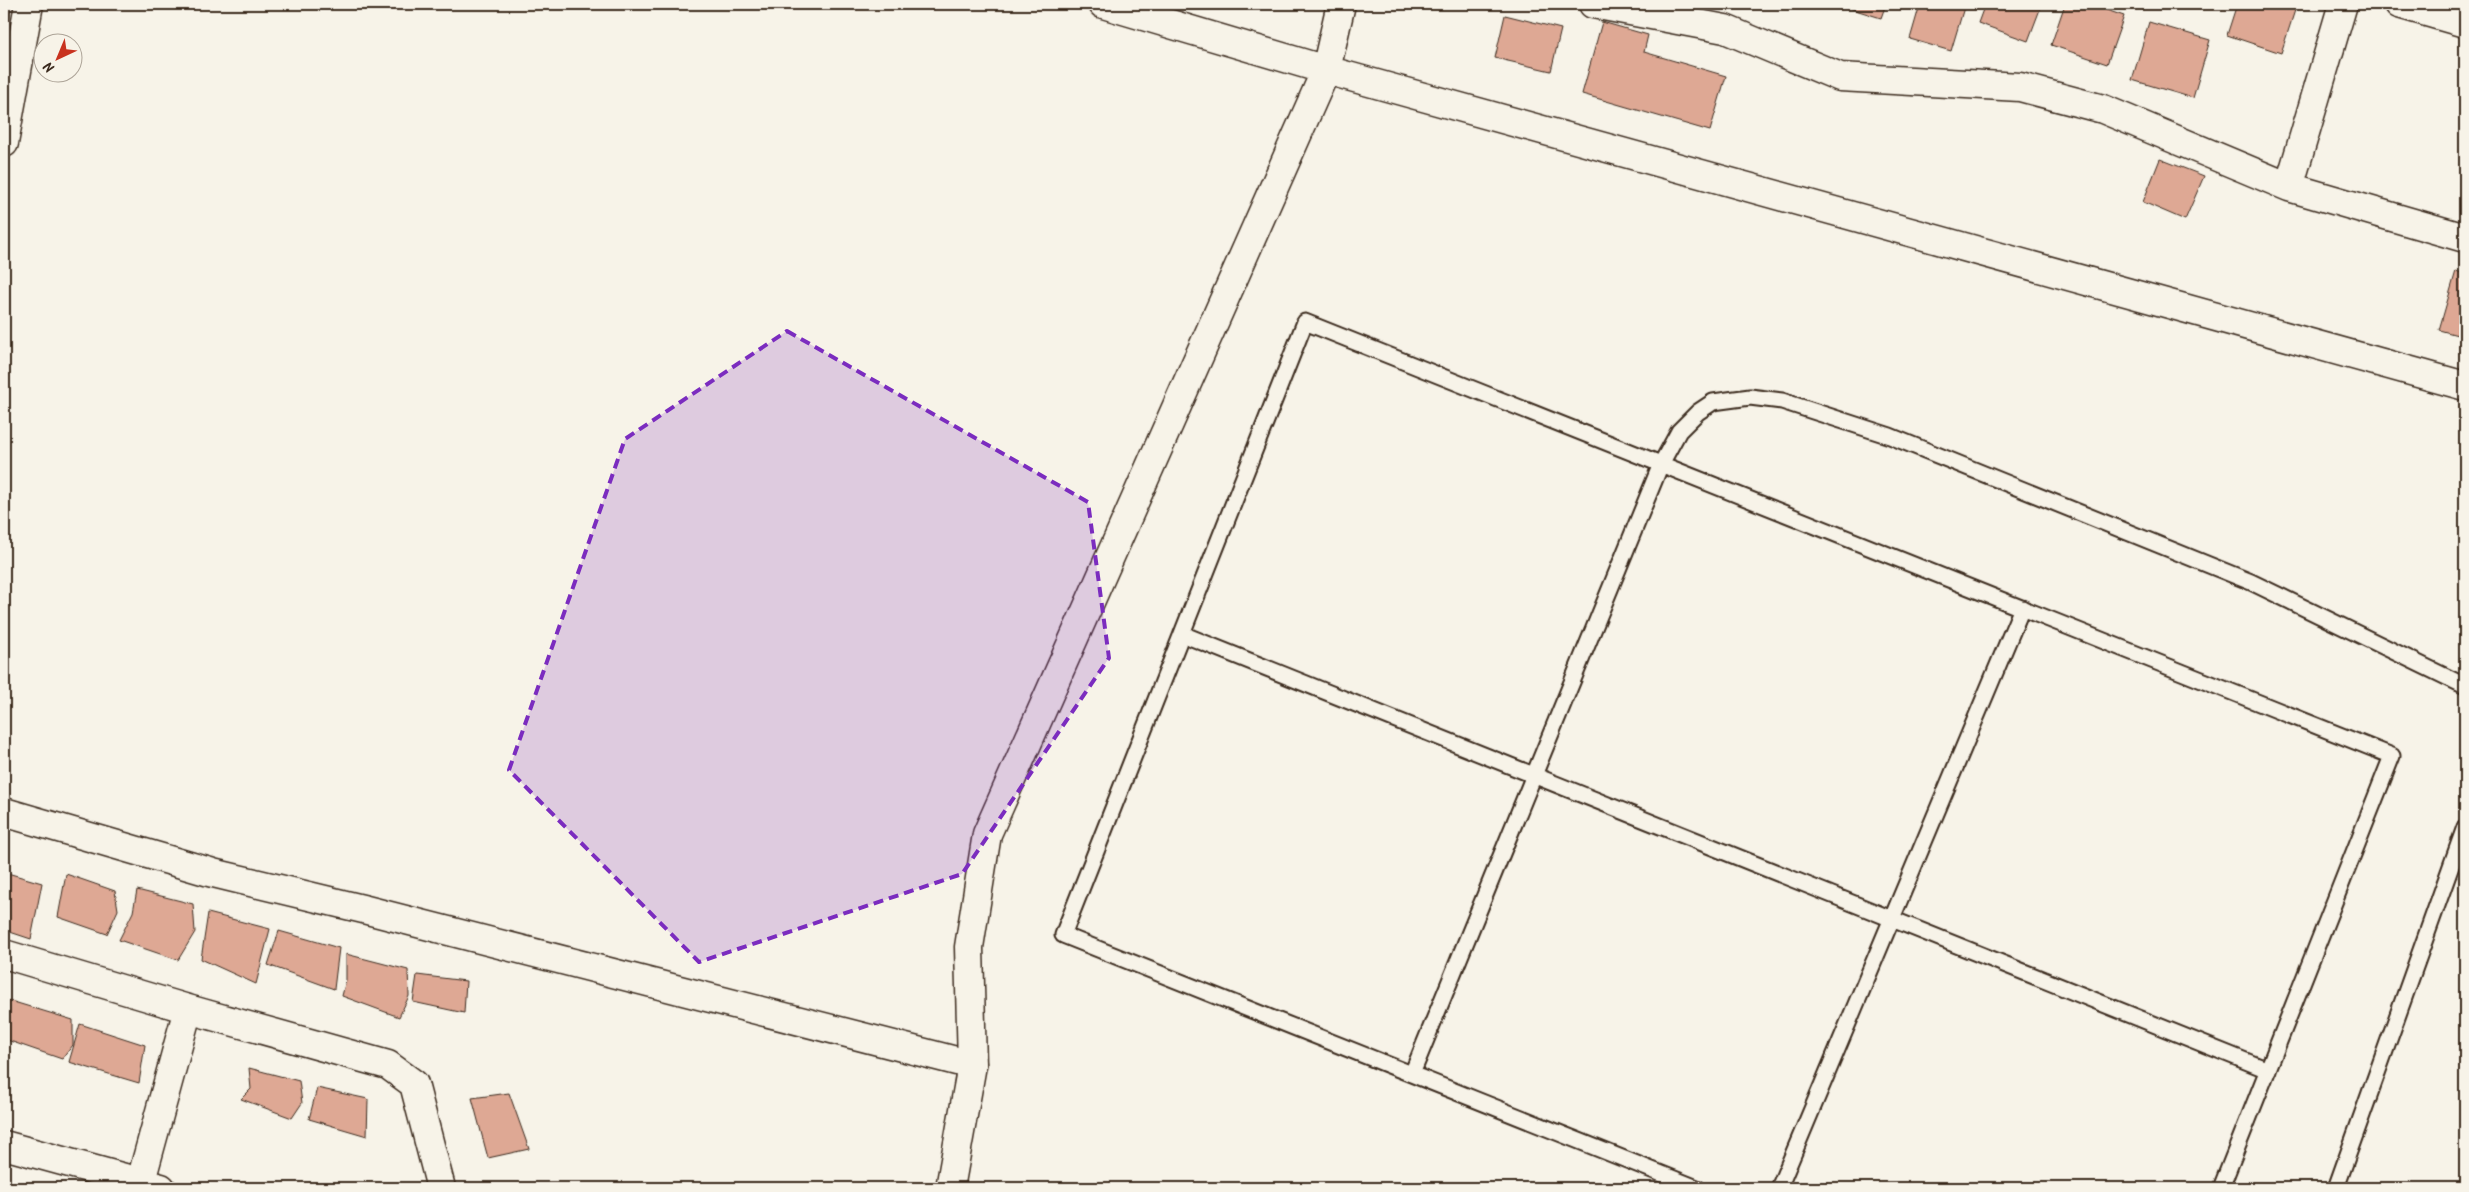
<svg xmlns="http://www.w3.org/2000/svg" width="2469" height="1192" viewBox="0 0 2469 1192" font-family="Kalam,sans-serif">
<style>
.building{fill:#dea894;stroke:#3b2a1e}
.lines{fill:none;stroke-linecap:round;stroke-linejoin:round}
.lane-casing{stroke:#3b2a1e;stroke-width:19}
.street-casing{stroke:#3b2a1e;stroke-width:31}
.secondary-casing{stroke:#3b2a1e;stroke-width:31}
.lane{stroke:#f7f3e8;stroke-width:15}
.street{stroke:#f7f3e8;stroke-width:28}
.secondary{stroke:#f7f3e8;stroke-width:28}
.marked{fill:#7b2cbf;fill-opacity:0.2;stroke:#7b2cbf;stroke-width:4;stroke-dasharray:10 6;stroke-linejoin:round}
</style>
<rect width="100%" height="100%" fill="#f7f3e8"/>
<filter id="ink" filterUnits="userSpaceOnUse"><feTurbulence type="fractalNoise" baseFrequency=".02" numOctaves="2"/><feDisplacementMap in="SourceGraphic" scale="10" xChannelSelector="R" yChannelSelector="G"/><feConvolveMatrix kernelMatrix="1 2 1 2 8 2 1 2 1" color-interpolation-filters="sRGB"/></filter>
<g filter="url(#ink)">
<path class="building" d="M1836 4H1886L1881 18Z
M1904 4H1965L1951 51 1910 39 1919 8Z
M1985 4H2042L2028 41 1978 23Z
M2065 4H2089L2124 16 2107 64 2051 45Z
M2237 4H2297L2281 53 2227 35Z
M1505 15 1561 29 1551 71 1495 58Z
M1602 22 1648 35 1644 52 1726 76 1710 131 1582 94Z
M2149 22 2210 40 2193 98 2132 80Z
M2160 159 2204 176 2185 220 2143 202Z
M2456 271 2465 274V337L2439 330Z
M4 872 42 883 31 939 4 930Z
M66 874 115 891 118 910 107 934 58 917Z
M137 890 193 904 195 932 178 960 119 940 133 912Z
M208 913 270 929 256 984 201 959Z
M279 931 339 948 334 989 268 965Z
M346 954 408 970 409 996 399 1017 342 996 346 980Z
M417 975 466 981 464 1013 413 1002Z
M4 999 73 1020V1045L62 1059 4 1039Z
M80 1024 145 1045 139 1083 69 1062Z
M249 1068 299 1081 302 1103 292 1118 241 1099 251 1089Z
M317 1088 368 1099 367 1136 309 1119Z
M509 1093 529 1149 488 1158 472 1098Z"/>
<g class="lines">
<g class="lane-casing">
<path id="lane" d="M1182 634 2268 1070
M1412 1074 1661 464 1679 431 1698 412 1713 402 1750 397 1782 401 1890 436 2251 582 2465 686
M1697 1188 1063 935 1305 322 2392 756 2221 1188
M1779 1188 2022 608
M2336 1188 2465 827"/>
</g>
<g class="street-casing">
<path id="street" d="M1593 4 1725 29 1840 77 2020 87 2103 109 2289 187 2465 238
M2399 4 2465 23
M4 143 29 4
M2289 187 2343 4
M4 812 213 873 363 909 972 1065
M4 954 188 1009 388 1065 414 1084 441 1188
M4 1145 161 1188
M139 1188 188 1009"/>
</g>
<g class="secondary-casing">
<path id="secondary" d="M1103 4 1326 70 2465 386
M950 1188 972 1065 969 947 987 834 1326 70 1341 4"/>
</g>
<use href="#lane" class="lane"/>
<use href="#street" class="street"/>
<use href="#secondary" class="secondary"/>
</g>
</g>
<path class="marked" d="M787 331 1088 502 1109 658 962 874 699 962 509 770 625 439Z"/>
<rect width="2469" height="1192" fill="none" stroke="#f7f3e8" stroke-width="20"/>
<rect x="10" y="10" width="2449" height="1172" fill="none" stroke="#3b2a1e" stroke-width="2" filter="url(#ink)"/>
<g transform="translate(58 58) rotate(224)"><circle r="24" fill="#f7f3e8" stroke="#aca397"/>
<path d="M0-4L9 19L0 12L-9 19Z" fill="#c8321e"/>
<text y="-8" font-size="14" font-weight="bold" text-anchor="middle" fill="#3b2a1e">N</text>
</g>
</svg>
